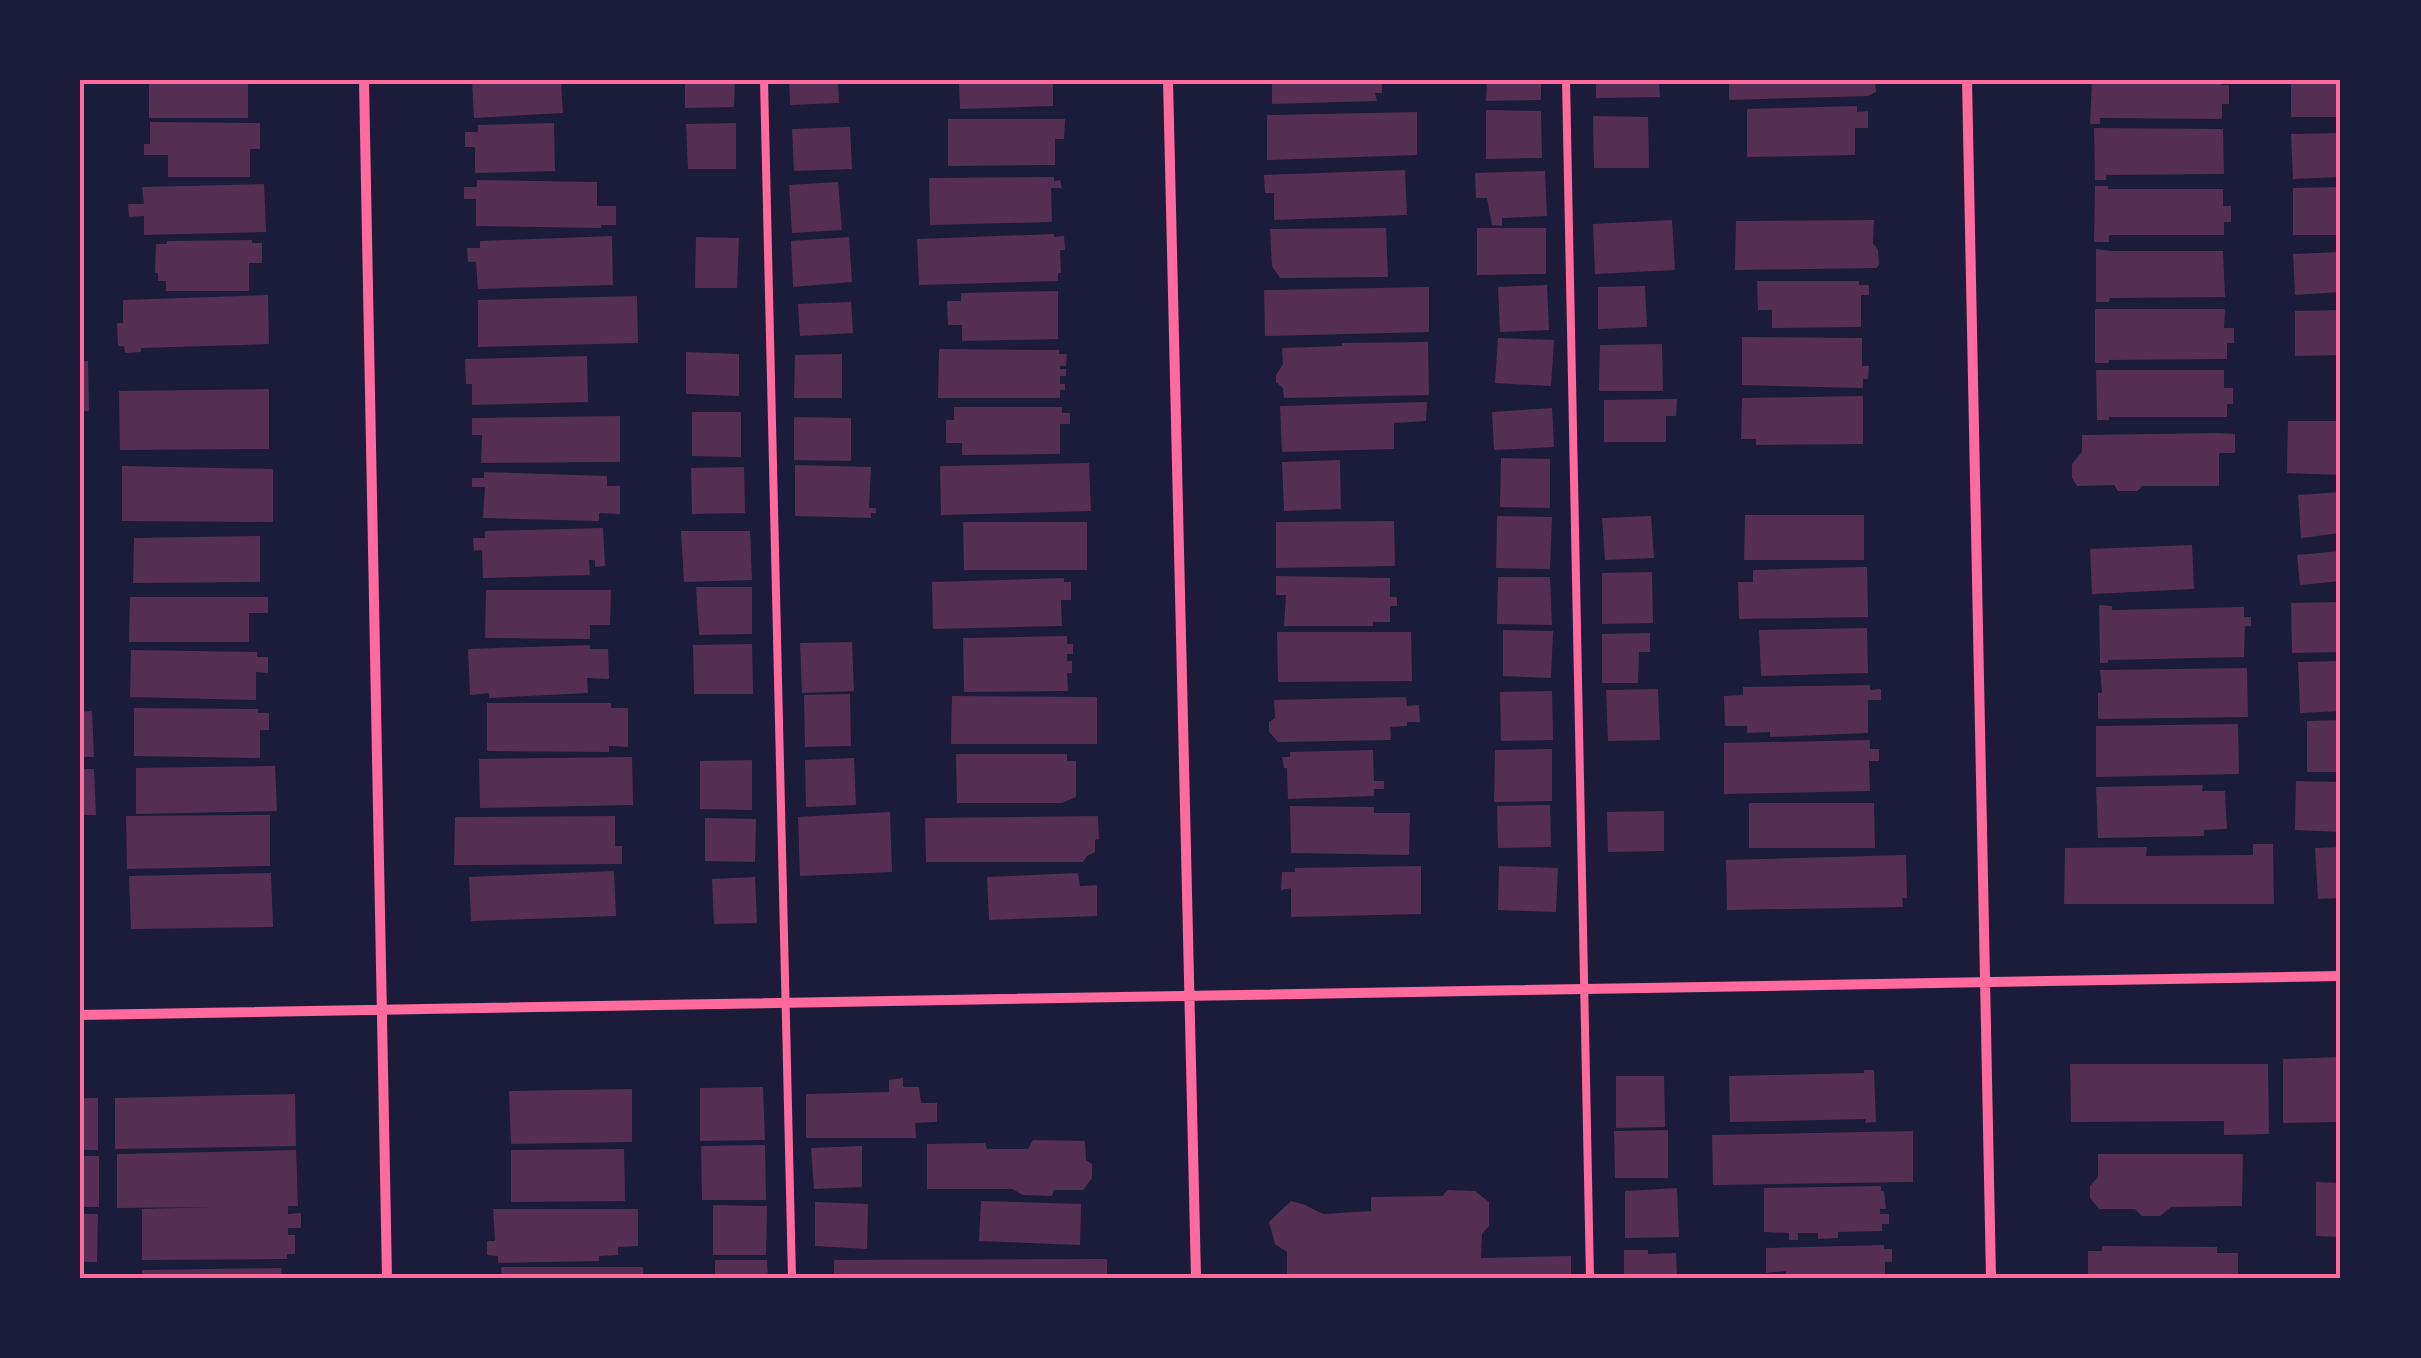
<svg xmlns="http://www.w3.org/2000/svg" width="2421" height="1358" viewBox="0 0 2421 1358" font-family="Karla,sans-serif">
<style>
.building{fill:#542f53}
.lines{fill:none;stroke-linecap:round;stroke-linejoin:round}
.service{stroke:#ff6b9d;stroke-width:8}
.minor{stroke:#ff6b9d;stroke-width:10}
.neatline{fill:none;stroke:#ff6b9d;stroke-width:4}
</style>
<rect width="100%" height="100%" fill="#1b1b3a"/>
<path class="building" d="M149 80H248V118H149Z
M472 80H561L563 113 474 118Z
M685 80H735L734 107 685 108Z
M789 80H838L839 103 790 105Z
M959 80H1053V106L960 109Z
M1272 80H1376V84H1382V93H1375L1377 101 1272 104Z
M1487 80H1541V100L1486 101Z
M1596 80H1659L1660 97 1596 98Z
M1729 80H1875L1876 92 1868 96 1729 100Z
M2092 80H2221V85H2229V104H2222V119L2100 118V124H2090Z
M2291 80H2341V117H2291Z
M1857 106V112L1868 111V128H1855V155L1747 157V109Z
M1486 110 1541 111 1542 158 1486 159Z
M1417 112V155L1267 160V115Z
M1593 116 1648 117 1649 168H1594Z
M948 119H1065L1064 139H1055V165L948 166Z
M150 122 260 123V149H250V177H168V155H144V144H150Z
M554 123 555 171 475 173V147H465V132H478V125Z
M736 123V169H688L686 124Z
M850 127 852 169 794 171 792 129Z
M2094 128 2223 129 2224 174 2106 175V180H2095Z
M2341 133V177L2293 179 2291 134Z
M1405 170 1407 215 1274 220V193H1265L1264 175Z
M1545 171 1547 216 1502 218V226L1492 225 1487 198H1476L1475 173Z
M1054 177V181L1060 180 1062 188H1051L1052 222 930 225 929 178Z
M477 180 597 182V206H616V225H601V228L476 226V199H464V187H477Z
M838 182 842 230 792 233 789 185Z
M264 184 266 232 144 235V216L129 217 128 204H144L142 187Z
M2095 186H2108V189H2223V206H2231V222H2224V235H2109V242H2094Z
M2341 187V235H2293V188Z
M1672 220 1675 270 1595 274 1593 224Z
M1874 220 1873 243 1878 250 1879 265 1876 268 1735 270 1736 221Z
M1386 228 1388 277 1280 278 1272 266 1270 229Z
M1477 228H1546V274L1477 275Z
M1054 234V237L1064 236 1065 250H1060L1061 273H1058V281L919 285 917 239Z
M612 236 613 285 478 289 476 262H468L467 248H480V241Z
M696 237 739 238 737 288H695Z
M849 237 852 282 793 287 791 241Z
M252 240V243H262V263H249V291H166V281H158V273H155L156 244H167V241Z
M2096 249 2110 251H2223L2225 297 2110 298 2109 302H2096Z
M2341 252V292L2295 295 2293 254Z
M1757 281H1859V285H1869V295H1861V327L1772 328V310H1758Z
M1547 285 1549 330 1500 332 1498 287Z
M1645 286 1647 327 1598 329V287Z
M1429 287V332L1265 336 1264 290Z
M1058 291V339L962 341V325H948L947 301H961V293Z
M268 295 269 344 141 348V352L125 353 124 346H118L117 323H123V300Z
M637 296 638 343 478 347V300Z
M851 302 853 333 800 336 798 304Z
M2095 309H2225L2224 328H2234V343H2227V359L2109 360V363H2095Z
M2341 310V355L2295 356V311Z
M1742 337 1862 338V366H1869L1868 379H1863V388L1742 385Z
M1498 338 1554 340 1551 386 1495 383Z
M1428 342 1429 395 1284 398 1283 388 1276 382V375L1283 364 1282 348 1342 346V343Z
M1662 344 1663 391H1599L1600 345Z
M939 349 1059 350V354H1067L1066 366H1060V369H1066V376H1060V384H1065V390H1060V398H938Z
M686 352 739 354V396L686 394Z
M842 354V398H794L795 355Z
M587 356 588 402 472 405V384H466L465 359Z
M80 361H88L89 411H80Z
M2096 370H2224V388H2233V404H2227V417H2109V420H2097Z
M269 389V449L120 450 119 391Z
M1863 396V444L1756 445V439H1741L1742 398Z
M1677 399 1676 416H1666V442H1604V400Z
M1427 402 1426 421 1394 423V449L1282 452 1280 406Z
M954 407H1062V413H1070V424H1060V454L962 455V443H946V420H954Z
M1552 408 1554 447 1494 450 1492 412Z
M692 412H741V457L692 456Z
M620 416V462L481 463 482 435H472V418Z
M794 417 851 418V461L794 460Z
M2288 421H2341V475L2287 473Z
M2219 433 2235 434V453H2219V486H2142L2137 491H2118L2114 485 2077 486 2072 478V464L2082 452V435Z
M1501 458 1550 459V508L1500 507Z
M1340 460 1341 509 1284 511 1282 462Z
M1089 463 1091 511 941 515 940 466Z
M795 465 871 467 869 508H876V513H871V518L795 516Z
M122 466 273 469V522L122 521Z
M744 467 745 513 692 514 691 468Z
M484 472 607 476V486H620V514L599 513V521L483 518 485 487H472V478H484Z
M2341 492V533L2301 538 2298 495Z
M1745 515H1864V560H1744Z
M1497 516 1552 517 1550 569 1496 568Z
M1651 516 1654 558 1605 560 1602 518Z
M1394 521 1395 566 1276 568V522Z
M963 522H1087V570H964Z
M603 528 605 566 595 567V560H589L590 575 483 578 482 550 474 551 473 538H485V531Z
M681 531H750L752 580 684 582Z
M260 536V582L133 583 134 538Z
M2192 545 2194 589 2092 594 2090 549Z
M2341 551V581L2300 585 2297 555Z
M1867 567 1868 617 1739 619 1738 582H1753V570Z
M1652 572 1653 623 1602 624V573Z
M1276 576 1390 578V597H1397V606H1390V622H1373V626H1284L1286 595H1276Z
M1498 577H1550L1552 625 1497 624Z
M1064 578V582H1071V600H1061L1062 626 933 629 932 582Z
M696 587H752V634L699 635Z
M486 590H611L610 625H590V639L485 638Z
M130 597H268V613H249V642H129Z
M2341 602V652L2292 653 2291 603Z
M2099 605 2112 606V610L2244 607V617H2251V626H2245L2244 657 2108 660V663H2100Z
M1867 628 1868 673 1761 676 1759 630Z
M1503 630 1553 631 1551 678 1503 676Z
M1277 632H1411L1412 681 1278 682Z
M1650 633V652H1639L1638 683H1602V634Z
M1067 636V644H1073V654H1067V661H1072V673H1067L1068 691 964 692 963 638Z
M852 642 854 691 802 693 800 643Z
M752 644 753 694H694L693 645Z
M590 645V649H608L609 679 587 678 588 693 489 698V693L470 695 468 649Z
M131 650 257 652V657H268V673L256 672V700L130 697Z
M2341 661V711L2300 713 2298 662Z
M2247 668 2248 717 2098 719V693H2102L2100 670Z
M1870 685V690L1881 689V700H1868V733L1770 737V732L1747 733V726H1725L1724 696 1743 695V687Z
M1658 689 1660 740 1608 741 1606 690Z
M1552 691 1553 740 1501 741 1500 692Z
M850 694 851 746 805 747 804 695Z
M952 696 1097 697V744H951Z
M1406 697 1407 706 1419 705 1420 722H1407V726L1390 727 1391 740 1278 742 1269 732V722L1275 718 1274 700Z
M487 703H611V708H628V747L609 746V752L487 751Z
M134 708 258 709V713H269V730H260V758L134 756Z
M92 711 94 757H80V712Z
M2341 720V772H2307V721Z
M2238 724 2239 774 2096 777V726Z
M1870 740V749H1879V761H1869L1870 791 1724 794V743Z
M1552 749V801L1494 802 1495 750Z
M1373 750 1374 781H1384V789H1374V796L1288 799 1287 768H1284L1282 757H1290V752Z
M956 754H1067V761H1076V797L1062 803H957Z
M632 757 633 805 480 808 479 759Z
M854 758 856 805 806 807 805 760Z
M752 760V810L700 809V761Z
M275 766 277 811 136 814V768Z
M80 769H94L96 815H80Z
M2296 781 2341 782V832L2295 830Z
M2203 785 2202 791H2225L2227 829 2204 830V836L2098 838 2096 787Z
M1749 803H1874L1875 848H1749Z
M1550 805 1551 847 1498 848 1497 806Z
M1290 806 1374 807V813H1410L1409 855 1291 853Z
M1664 811V851L1608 852 1607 812Z
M890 812 892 872 800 876 798 817Z
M270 815V866L127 869 126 816Z
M615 816V846H622V864L454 865 455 817Z
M1098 816 1099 839 1095 840V852L1087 856 1083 862H926L925 818Z
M705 818 756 819 755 862 705 861Z
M2253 844H2273L2274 904H2064L2065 848 2147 847 2146 856 2253 855Z
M2341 847V898L2318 899 2315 848Z
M1906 855 1907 898H1902L1903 907 1727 910 1726 860Z
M1421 866V914L1291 917V888L1281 890 1282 872H1295V868Z
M1499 866 1558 868 1556 912 1498 910Z
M614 871 616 916 471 921 469 877Z
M271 873 273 927 131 929 129 876Z
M1078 873 1080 886 1097 885V916L989 920 987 877Z
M755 877 757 923 714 924 712 879Z
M2341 1057V1122L2283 1123V1059Z
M2070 1064H2268L2269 1134 2224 1135V1121L2071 1122Z
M1864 1070H1874L1876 1122 1865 1123 1866 1119 1730 1122 1729 1076 1864 1073Z
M1616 1076H1664L1665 1127 1616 1128Z
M903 1078V1087H919L921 1103H937V1122L915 1123 916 1138H806V1094L889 1092V1080Z
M763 1087 765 1140 700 1141V1088Z
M632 1089V1142L511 1144 509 1091Z
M295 1094 296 1146 115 1149V1098Z
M80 1098H98V1150H80Z
M1668 1130V1178H1615L1614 1131Z
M1913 1131V1182L1713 1185 1712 1135Z
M1033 1140 1085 1141 1086 1160 1092 1164V1178L1083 1190H1054L1052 1196 1023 1195 1012 1189H927V1144L985 1143 987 1149H1028Z
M765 1145 766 1200H702L701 1146Z
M862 1146V1187L814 1189 811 1148Z
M624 1149 625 1201 511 1202V1150Z
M296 1150 298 1206H288V1214L301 1213V1228H288V1235H295V1254H287V1259L142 1260V1209L212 1207 117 1208V1154Z
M2098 1154H2243L2242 1206 2171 1207 2160 1216H2142L2135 1209H2099L2090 1198V1186L2098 1177Z
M80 1156H99V1207H80Z
M2316 1182 2341 1183V1237L2316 1236Z
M1881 1186V1191H1884L1886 1209H1880V1214H1889V1224H1882V1231L1838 1232V1238L1818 1239V1233H1798V1240H1789V1233L1764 1232V1188Z
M1677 1188 1679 1237 1625 1238V1191Z
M1448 1190 1475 1191 1489 1202V1226L1482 1234 1481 1258 1571 1256V1278H1287V1252L1275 1244 1269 1222 1291 1201 1305 1205 1323 1214 1371 1211V1197L1442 1196Z
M981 1201 1081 1204 1080 1245 979 1241Z
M815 1202 868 1204 867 1249 815 1246Z
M713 1205 767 1206 766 1255H713Z
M493 1209H638V1246L618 1247V1255L599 1256V1261L498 1263V1256L487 1255V1241H495Z
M80 1214H98L97 1262H80Z
M1884 1245V1249H1892V1262H1885V1278H1786V1271L1766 1273V1248Z
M2102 1246 2217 1247V1253H2238V1278H2102V1274H2088V1251H2102Z
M1624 1250H1648V1254L1676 1253 1677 1278H1624Z
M1107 1259V1278H834V1260Z
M715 1260H767L768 1278H715Z
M501 1267H643V1278H502Z
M281 1268 282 1278H143L142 1270Z"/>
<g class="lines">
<path class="service" d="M764 80 792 1278
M1566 80 1590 1278"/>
<path class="minor" d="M364 80 387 1278
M1168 80 1196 1278
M1967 80 1991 1278
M80 1015 2341 976"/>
</g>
<rect width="2421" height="1358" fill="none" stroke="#1b1b3a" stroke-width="165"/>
<rect x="82" y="82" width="2256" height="1194" class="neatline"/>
</svg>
